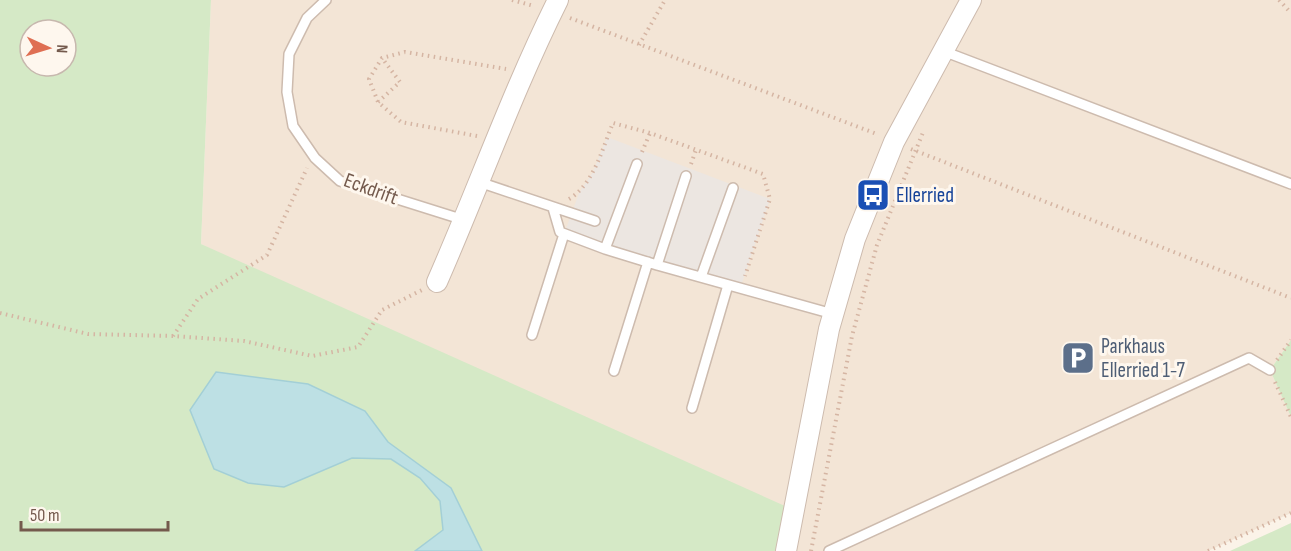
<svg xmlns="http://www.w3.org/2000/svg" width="1291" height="551" viewBox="0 0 1291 551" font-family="'Sofia Sans Condensed',sans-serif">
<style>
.residential{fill:#f3e5d6}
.industrial{fill:#ece6e1}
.green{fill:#d5e9c6;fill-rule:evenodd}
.water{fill:#bde0e4;stroke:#a3cfd6;stroke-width:1.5}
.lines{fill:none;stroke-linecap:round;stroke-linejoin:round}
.lane-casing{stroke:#cdbbae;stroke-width:12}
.street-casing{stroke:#cdbbae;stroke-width:22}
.path{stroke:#d5b5a3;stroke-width:4;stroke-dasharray:1.5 4.5;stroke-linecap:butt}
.lane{stroke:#fff;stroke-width:9}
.street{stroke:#fff;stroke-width:20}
.labels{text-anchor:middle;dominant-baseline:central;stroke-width:6;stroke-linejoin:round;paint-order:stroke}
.street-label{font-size:21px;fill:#745a4d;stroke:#fef7ee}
.transit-label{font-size:21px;fill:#164399;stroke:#fef7ee;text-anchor:start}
.service-label{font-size:21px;fill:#4e5e75;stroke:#fef7ee;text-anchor:start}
</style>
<rect width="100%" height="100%" fill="#fbf3e8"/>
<path class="residential" d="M211 0H1291V340L1270 370 1291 417V513L1208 551H785L201 244Z"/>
<path class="industrial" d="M607 137 770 199 740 289 564 234 579 193 593 172Z"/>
<path class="green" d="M0 0H211L201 244 794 510 786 551H482L451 488 388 442 365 411 284 487 352 458 391 459 420 478 440 501 443 530 415 551H0ZM30 30H66V66H30Z
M1291 340V417L1270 370Z
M1291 523V551H1230Z"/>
<path class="water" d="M216 372 308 384 365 411 388 442 451 488 482 551H415L443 530 440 501 420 478 391 459 352 458 284 487 248 483 214 469 190 410Z"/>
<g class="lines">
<g class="lane-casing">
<path id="lane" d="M326 0 307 18 289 54 287 92 293 126 315 158 340 181 464 220
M943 51 1291 184
M479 182 595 221
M553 208 560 232 605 249 657 265 833 314
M605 249 637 164
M657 265 686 176
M701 277 733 188
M532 335 564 234
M614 371 648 262
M692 408 728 285
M829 551 1249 358 1270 370"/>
</g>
<g class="street-casing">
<path id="street" d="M437 282C478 189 512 92 558 0
M786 551 829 329 855 239 894 142 971 0"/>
</g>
<path class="path" d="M512 0 534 6
M1279 0 1291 13
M570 18 877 134
M639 45 665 0
M378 102 400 82 382 58
M477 136 401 122 378 102 369 79 382 58 405 52 506 69
M911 149 1291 298
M642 152 650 133
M691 164 696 150
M569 199C594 184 602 149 613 123L650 133 763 174 770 199 745 276
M0 313 88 334 173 336 244 341 312 356 358 347 382 310 422 290
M173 336 198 299 267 255 307 168
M1277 360 1291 340
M1275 382 1291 417
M811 551 852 336 877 245 924 130
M1208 551 1291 513"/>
<use href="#lane" class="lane"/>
<use href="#street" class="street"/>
</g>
<defs>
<g id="bus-square" transform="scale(1.725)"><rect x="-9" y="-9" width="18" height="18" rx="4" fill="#1a4fb4" stroke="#fef7ee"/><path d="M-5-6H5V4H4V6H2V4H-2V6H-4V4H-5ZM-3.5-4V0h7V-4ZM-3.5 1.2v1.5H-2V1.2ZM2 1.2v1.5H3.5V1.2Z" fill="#fff"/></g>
<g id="parking-square" transform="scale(1.725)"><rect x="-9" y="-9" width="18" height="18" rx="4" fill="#5c6f8a" stroke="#fef7ee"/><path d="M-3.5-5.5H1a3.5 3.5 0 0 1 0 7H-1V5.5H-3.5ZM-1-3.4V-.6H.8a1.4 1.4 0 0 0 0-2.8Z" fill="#fff"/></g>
</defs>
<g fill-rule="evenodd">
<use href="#bus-square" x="873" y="195"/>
<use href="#parking-square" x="1078" y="358"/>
</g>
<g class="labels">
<g class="street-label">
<text transform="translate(371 189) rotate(20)">Eckdrift</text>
</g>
<g class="transit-label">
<text x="896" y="195">Ellerried</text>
</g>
<g class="service-label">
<text x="1101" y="346">Parkhaus<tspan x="1101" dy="24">Ellerried 1-7</tspan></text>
</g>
</g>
<g transform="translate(48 48) rotate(94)"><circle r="28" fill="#fef7ee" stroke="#c7b8ae" stroke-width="1.5"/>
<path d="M0-4.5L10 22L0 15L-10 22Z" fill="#df6f53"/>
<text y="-9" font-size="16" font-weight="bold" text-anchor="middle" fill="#745a4d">N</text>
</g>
<path d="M21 521v9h147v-9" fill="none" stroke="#745a4d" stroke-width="3"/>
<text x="30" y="521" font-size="18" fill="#745a4d" stroke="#fef7ee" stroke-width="4.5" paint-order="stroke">50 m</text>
</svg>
